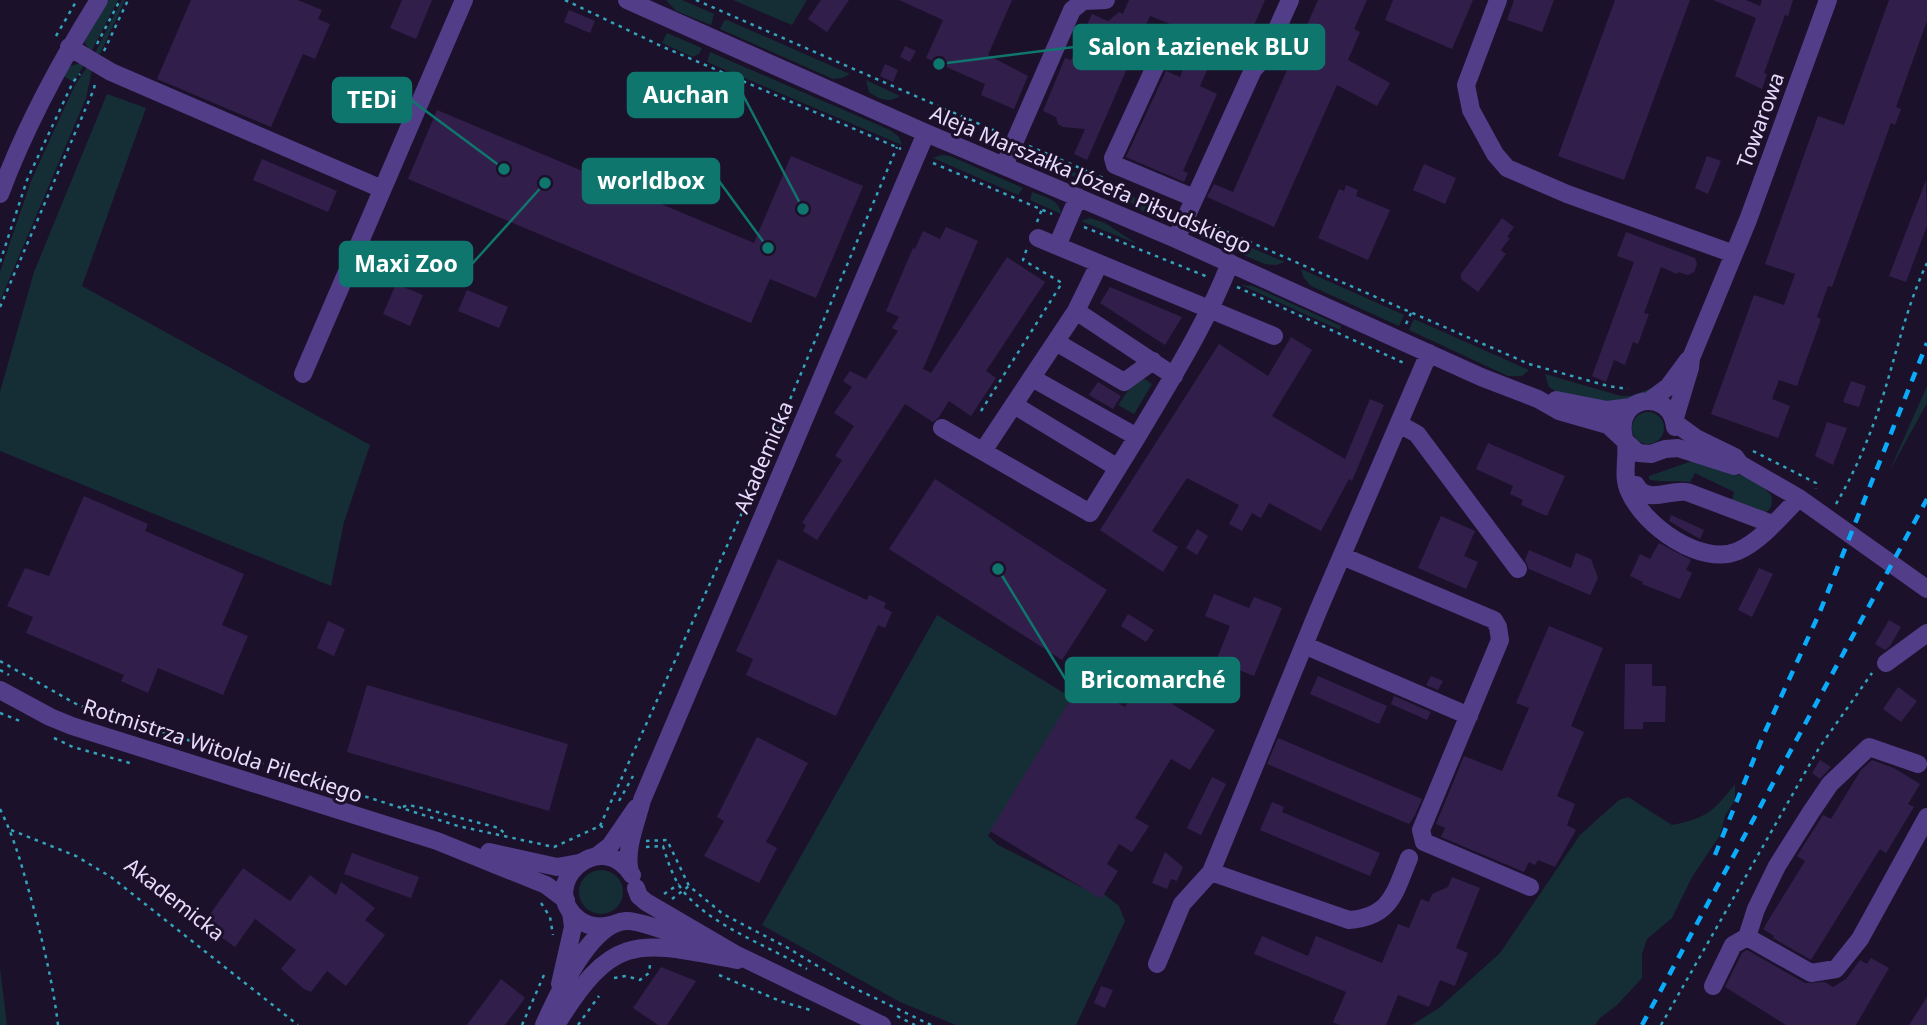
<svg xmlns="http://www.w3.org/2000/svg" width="1927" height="1025" viewBox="0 0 1927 1025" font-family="'Noto Sans',sans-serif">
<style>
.green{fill:#152e35}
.building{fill:#321e4b}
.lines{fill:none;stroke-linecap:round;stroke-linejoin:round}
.path{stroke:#33a4bb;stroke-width:2.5;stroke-dasharray:3.5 5;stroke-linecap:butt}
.minor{stroke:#523d89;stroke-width:18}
.rail{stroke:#0babfb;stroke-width:4.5;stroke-dasharray:10 9;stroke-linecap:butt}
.labels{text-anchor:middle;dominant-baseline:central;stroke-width:6;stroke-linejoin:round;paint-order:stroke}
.street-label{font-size:21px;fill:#e8dcfe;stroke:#1c112b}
.leader{fill:none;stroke:#0f766e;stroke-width:2.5}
.callout-dot{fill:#0f766e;stroke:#1c112b;stroke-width:2.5}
.callout{fill:#0f766e;stroke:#0f766e;stroke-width:2.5}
.callout-label{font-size:23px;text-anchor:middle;font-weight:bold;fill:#fff}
</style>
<rect width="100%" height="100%" fill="#1c112b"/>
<path class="green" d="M109 0H118L91 52 85 43 86 35Z
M122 0H125L100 54 95 53Z
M666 0H682L714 14 711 25 676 11Z
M733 0H807L792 25Z
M727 20 850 74 842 78 833 79 720 29 724 21Z
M667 33 702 48 699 54 693 57 662 43Z
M710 52 890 130 899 137 902 145 707 62Z
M80 63 84 65 75 80 72 81 63 76 68 67Z
M87 67 92 70 86 98 0 301V272L31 181 74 87Z
M866 80 900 96C889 103 880 100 869 92Z
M107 94 146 108 82 286 370 445 344 522 331 586 0 451V392L34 272Z
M941 155 950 156 1023 188 1018 195 933 158Z
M1047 160 1082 176 1080 178 1042 169Z
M1032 192C1044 197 1060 199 1061 214L1030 200Z
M1126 194 1174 215C1156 227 1138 206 1123 197Z
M1090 218 1105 223 1137 244 1081 221Z
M1195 224 1285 262 1276 265 1265 264 1200 237Z
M1301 269 1404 315 1399 326 1311 286 1303 277Z
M1241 285 1253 286 1341 326 1340 330Z
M1414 319 1529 370 1522 376H1508L1409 330Z
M1545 374 1621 396H1631L1657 386 1659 388 1616 403 1557 392 1549 387Z
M1139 375 1152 384 1134 414 1118 405Z
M1927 386V403L1889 472Z
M1632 428a16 16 0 1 1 32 0a16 16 0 1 1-32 0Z
M1695 460C1719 469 1754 475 1771 495 1773 503 1772 509 1764 513L1732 500 1734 492 1695 473 1690 482C1679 480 1655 483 1649 479V476Z
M937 615 1072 698 988 836 998 845 1081 887 1105 895 1119 906 1125 921 1076 1025H956L900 1002 762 925Z
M1735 784V800L1725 816 1720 835 1692 877 1672 918 1647 939 1642 954V978L1617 1005 1600 1018 1595 1025H1412L1439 1008 1500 953 1580 835 1619 800 1628 797 1672 825C1707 818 1713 812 1735 784Z
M579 892a22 22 0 1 1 44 0a22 22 0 1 1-44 0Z
M0 969 7 1025H0Z"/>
<path class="building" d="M191 0H298L322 10 318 19 330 24 315 59 303 54 271 127 157 79Z
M402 0H432L416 39 390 28Z
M821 0H849L827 32 808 19Z
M899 0H1012L988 55 1028 76 1014 109 981 95 985 84 926 58 943 20Z
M1129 0H1265L1241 55 1218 45 1200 86 1217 94 1183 171 1188 173 1184 182 1126 157 1166 71 1180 77 1189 55 1200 51 1202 41 1198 35 1150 16 1087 160 1074 154 1085 129 1063 127 1058 124 1056 117 1043 111 1065 58 1071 60 1092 14 1108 21 1119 12 1123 14Z
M1318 0H1367L1354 29 1360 32 1348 60 1390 83 1377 106 1337 85 1274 227 1207 197 1214 184 1233 192Z
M1393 0H1473L1452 49 1385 20Z
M1514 0H1554L1542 32 1507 20Z
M1615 0H1690L1624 180 1558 156Z
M1713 0H1746L1760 6 1762 0H1793L1788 16 1785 15 1764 73 1767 74 1762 89 1735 76 1756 18Z
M1889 0H1927V21L1896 107 1901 109 1895 125 1891 123 1832 287 1828 286 1817 317 1821 319 1797 386 1779 380 1772 399 1790 406 1778 438 1711 414 1754 295 1784 305 1795 274 1765 264 1818 116 1844 125Z
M569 10 595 21 590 33 564 22Z
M905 46 916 51 910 62 900 57Z
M885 64 898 70 893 82 880 76Z
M437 110 754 243 791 156 863 186 816 298 770 279 751 323 408 179Z
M1707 156 1721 161 1708 194 1695 188Z
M262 159 337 191 328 212 253 180Z
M1424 164 1456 178 1445 204 1413 190Z
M1926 180 1927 226 1906 282 1889 276Z
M1346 185 1358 190 1356 196 1390 210 1368 260 1318 238 1339 189 1344 191Z
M1502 218 1514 227 1507 237 1510 238 1501 250 1506 254 1478 292 1461 279V274Z
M946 227 978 241 923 369 931 373 1007 257 1045 282 986 371 996 378 971 416 949 401 939 417 933 422 905 404 817 540 803 531 806 525 802 523 842 460 835 456 854 426 834 413 852 387 843 381 850 371 866 379 898 331 892 328 899 317 886 311 913 248 915 249 923 231 940 239Z
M1626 232 1695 258 1697 264 1694 272 1688 275 1678 272 1677 274 1661 267 1644 313 1649 314 1638 344 1633 342 1625 365 1614 360 1606 382 1592 376 1634 262 1617 256Z
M396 284 423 295 410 326 383 314Z
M1110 287 1182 317 1165 345 1100 303Z
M467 290 508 307 499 328 458 311Z
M1291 337 1312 350 1272 416 1345 459 1370 399 1384 405 1352 481 1349 479 1321 531 1269 503 1261 518 1252 513 1242 531 1229 524 1239 505 1187 478 1152 531 1178 547 1163 572 1100 530 1219 344 1268 376Z
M1851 381 1866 386 1859 407 1843 402Z
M1098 382 1121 396 1113 409 1089 395Z
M1827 422 1847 428 1833 465 1815 456Z
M1488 443 1565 476 1547 516 1521 505 1523 500 1510 494 1513 486 1476 469Z
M935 479 1107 590 1062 660 889 549Z
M84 496 148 524 145 531 244 574 222 625 248 636 223 695 158 668 148 693 121 681 124 675 26 633 33 617 7 606 25 568 49 576Z
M1671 515 1704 530 1700 539 1669 521Z
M1441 516 1475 531 1464 556 1478 562 1466 589 1418 568Z
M1197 529 1208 536 1197 555 1186 548Z
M1659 543 1691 560 1686 570 1692 573 1680 599 1642 584 1643 582 1630 576 1640 554 1650 559Z
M1529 550 1571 568 1576 553 1591 559 1598 578 1590 595 1529 569 1525 560Z
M778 559 867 600 869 595 886 603 884 608 892 612 885 628 878 625 836 716 746 675 753 659 736 651Z
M1759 568 1773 574 1752 617 1738 610Z
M1214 594 1249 608 1254 597 1282 608 1254 676 1216 661 1230 626 1205 616Z
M1128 614 1154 630 1146 642 1121 626Z
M1889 620 1901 627 1890 646 1885 650 1875 644Z
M328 621 345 629 334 656 317 648Z
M1549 626 1603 648 1571 726 1584 732 1557 796 1575 804 1567 825 1576 830 1555 867 1538 860 1535 865 1529 862 1524 872 1441 837 1445 828 1436 824 1464 756 1502 771 1529 708 1516 703Z
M1625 664H1652V686H1666L1665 722H1643V729H1624Z
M1088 671 1108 684 1102 694 1125 707 1132 695 1139 699 1146 688 1215 730 1190 770 1171 759 1135 818 1149 826 1132 852 1119 844 1107 864 1118 871 1101 899 990 831Z
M1318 676 1387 706 1379 724 1310 694Z
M1431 676 1443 681 1438 690 1426 685Z
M367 685 568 744 549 811 347 752Z
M1898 687 1917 701 1901 722 1883 709Z
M1394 696 1431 712 1427 720 1391 704Z
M757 737 808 763 766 842 777 848 759 883 704 856 724 821 717 817Z
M1278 738 1422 799 1415 815 1409 824 1267 764Z
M1820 760 1831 767 1820 779 1812 773Z
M1872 760 1894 768 1920 784 1908 804 1914 807 1886 853 1880 849 1811 960 1773 938 1774 936 1763 929 1805 861 1797 856 1821 818 1823 815 1831 819 1861 770Z
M1212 777 1226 784 1201 835 1187 828Z
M1272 802 1284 807 1282 812 1380 853 1370 876 1260 830Z
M1165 852 1183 867 1177 881 1171 879 1167 889 1152 883Z
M352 853 419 877 411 898 344 874Z
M243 868 290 901 310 875 336 895 341 882 375 908 365 920 385 935 346 986 327 971 311 992 304 989 281 969 296 950 255 919 235 947 203 924Z
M1452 877 1480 888 1456 948 1468 953 1455 986 1440 980 1429 1007 1398 995 1386 1025H1340L1333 1022 1346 992 1254 954 1262 936 1308 956 1316 936 1382 963 1398 924 1409 928 1421 899 1429 902 1432 894 1448 887Z
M1747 950 1805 983 1825 982 1833 987 1846 979 1860 960 1867 964 1871 958 1889 968 1856 1025H1786L1725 987 1742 953Z
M661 967 696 981 667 1025H658L633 1008Z
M501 979 525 998 505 1025H467Z
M1101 986 1113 990 1105 1008 1094 1003Z
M1927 997V1025H1909Z"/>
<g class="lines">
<path class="path" d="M565 0 661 46 901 149
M696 0 1000 133
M56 36 77 0
M97 44 120 0
M104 51 128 0
M1029 146 1103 178
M933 163 1052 214
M1202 221 1529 364 1608 386 1628 389
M1037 222 1042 209
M1084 227 1208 277
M0 262 27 180 73 82 80 74
M1237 287 1406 364
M0 307 94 89 95 83
M1406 324 1412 311
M981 411 1062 283 1023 260 1027 248
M1753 451 1816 483V489
M1836 504C1856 470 1871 434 1883 396 1897 351 1907 305 1927 263
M0 661 78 705 458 826 554 847 600 826 603 827
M0 670 9 675
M0 713 20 721
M54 738 73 747 130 763
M619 801 633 776
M403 807 408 805 418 807 499 828 506 835
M0 809C15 839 23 870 32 902 43 943 53 983 58 1025
M600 826 741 515 897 147
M11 830 76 856 111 877 298 1025
M646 841 667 840 689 886 723 914 788 948 852 987 931 1025
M646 847 663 846C668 862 673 878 683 891 711 926 769 946 807 969
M664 894 679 884
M672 899 689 886
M541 903 550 917 553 935
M719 975 780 1001 810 1010
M614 978 626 976 640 980 649 973 650 965
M897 1016 915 1025
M522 1025 544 975
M578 1025 599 996
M1661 1025 1819 748 1872 673"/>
<path class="minor" d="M627 0 926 133 1176 239 1481 377 1538 399 1559 411 1608 425 1638 453 1651 454 1665 449 1678 448 1734 466 1740 464
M1498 0 1466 85 1471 110 1495 154 1507 168 1567 194 1734 254
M1191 44C1179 41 1167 45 1160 56L1113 158 1115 165 1194 198
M69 47 111 72 382 189
M1004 166 1072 10 1083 1 1106 0
M0 194C26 125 60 62 99 0
M1038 238 1274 336
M1176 239 1253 70 1264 58 1290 0
M1057 246 1078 197
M1076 311 1174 376
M1056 342 1124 382 1153 361
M303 374 464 0
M1032 378 1137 437C1170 381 1206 325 1230 263
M1556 400 1607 410 1631 407
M1649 401 1668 387 1688 360
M1014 405 1118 468
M1674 421 1690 368 1691 358 1748 220 1828 0
M1674 422 1696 438 1735 457 1740 464 1799 498 1927 589
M1399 424 1417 434 1518 569
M942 428 1090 513 1137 437
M1624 438C1613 395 1671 387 1675 427
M1626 443C1628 459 1622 477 1629 491 1643 525 1701 567 1738 551 1761 541 1781 516 1799 498
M983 451 1076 311 1099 264
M1636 485C1647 505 1670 489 1687 492L1772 524
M1342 556 1494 620 1498 627 1500 640 1421 830 1424 842 1530 887
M1304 645 1469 716
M1886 663 1927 633
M0 690 50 717 72 726 437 841 546 885 566 900
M489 852 557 867 579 863
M597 856 610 846 636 808
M630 872C624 850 637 821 642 800L926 133
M1211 872 1349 920C1391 917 1395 892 1409 858
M636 888 639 896 646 902 735 954 882 1025
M614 924C601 928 589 928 578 919 536 886 600 825 632 875
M1747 937 1811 973 1836 969 1860 939 1927 817
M1157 964 1182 904 1211 872 1318 611 1429 353
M560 984 573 927 571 912
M1713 986 1733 945 1747 937 1756 909 1777 866 1811 812 1830 784 1869 747 1918 764
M544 1025C557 996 590 923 626 921 640 920 689 939 705 945
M556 1025C614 931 637 941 737 960"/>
<path class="rail" d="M1715 855 1764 734 1819 614 1927 343
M1642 1025 1927 499"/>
</g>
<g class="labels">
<g class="street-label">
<text transform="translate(1760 120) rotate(-70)">Towarowa</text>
<text transform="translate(1091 179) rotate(23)">Aleja Marszałka Józefa Piłsudskiego</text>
<text transform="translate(763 457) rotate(-67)">Akademicka</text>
<text transform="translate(223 750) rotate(18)">Rotmistrza Witolda Pileckiego</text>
<text transform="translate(175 899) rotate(38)">Akademicka</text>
</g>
</g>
<path class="leader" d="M939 64L1074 47M803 209L743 95M504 169L411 100M768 248L719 181M545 183L472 264M998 569L1066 680"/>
<g class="callout-dot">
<circle cx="939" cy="64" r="7"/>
<circle cx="803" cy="209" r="7"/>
<circle cx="504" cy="169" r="7"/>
<circle cx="768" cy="248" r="7"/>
<circle cx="545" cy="183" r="7"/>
<circle cx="998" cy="569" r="7"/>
</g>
<g class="callout">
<rect x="1074" y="25" width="250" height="44" rx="7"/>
<rect x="628" y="73" width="115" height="44" rx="7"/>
<rect x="333" y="78" width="78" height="44" rx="7"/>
<rect x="583" y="159" width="136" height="44" rx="7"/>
<rect x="340" y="242" width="132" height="44" rx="7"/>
<rect x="1066" y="658" width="173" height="44" rx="7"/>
</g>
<g class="callout-label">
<text x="1199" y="55">Salon Łazienek BLU</text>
<text x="686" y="103">Auchan</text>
<text x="372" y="108">TEDi</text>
<text x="651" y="189">worldbox</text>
<text x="406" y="272">Maxi Zoo</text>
<text x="1153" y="688">Bricomarché</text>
</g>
</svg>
